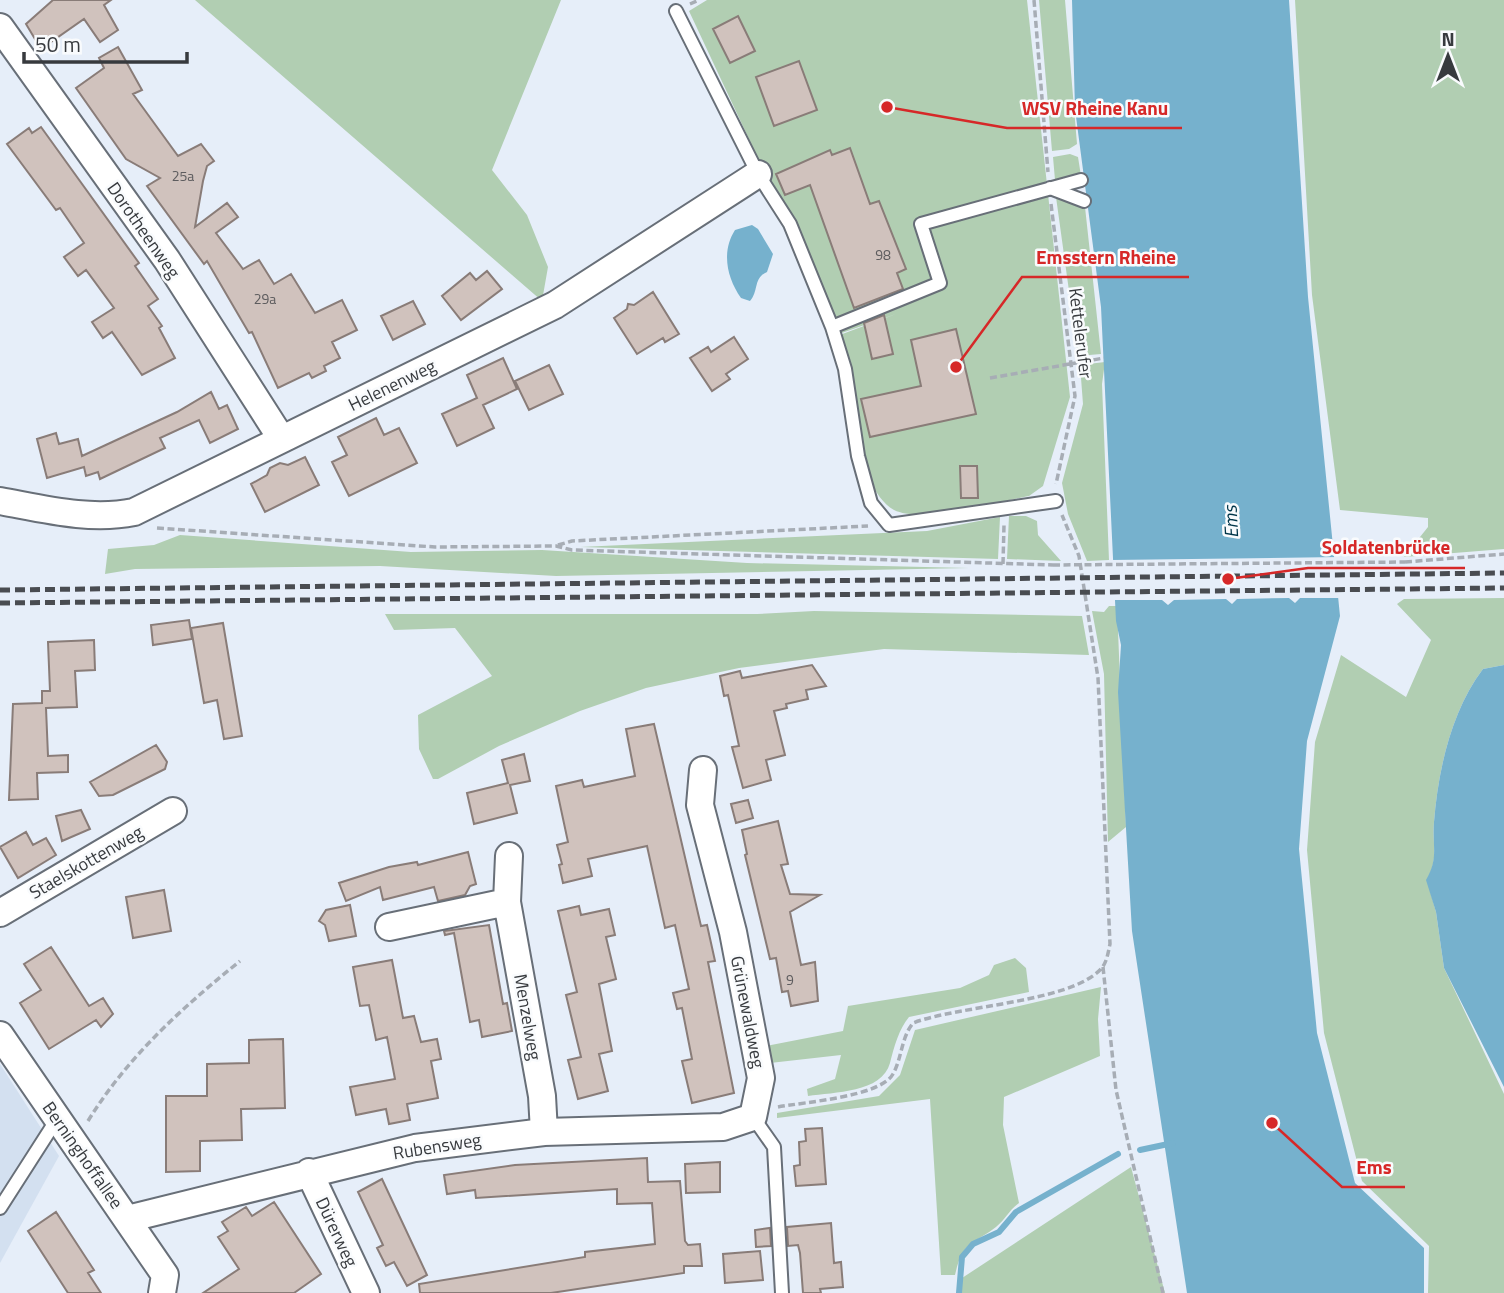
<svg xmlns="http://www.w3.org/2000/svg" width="1504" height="1293" viewBox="0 0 1504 1293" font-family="'Titillium Web',sans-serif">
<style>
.built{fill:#d3e0f0}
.green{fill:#b1ceb2}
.water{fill:#76b1cd}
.pier{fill:#e6eef9}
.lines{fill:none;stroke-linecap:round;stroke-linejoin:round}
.stream{stroke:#76b1cd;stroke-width:6}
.building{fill:#d0c2bd;stroke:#897c78;stroke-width:2}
.lane-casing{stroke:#686f78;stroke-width:16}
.street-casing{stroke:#686f78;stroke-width:30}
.path{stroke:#a7adb5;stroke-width:3.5;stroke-dasharray:7 3.5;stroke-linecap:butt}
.lane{stroke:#fff;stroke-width:12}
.street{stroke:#fff;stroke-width:26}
.rail{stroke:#494c51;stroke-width:5;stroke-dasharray:10 5;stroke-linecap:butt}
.path-bridge{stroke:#a7adb5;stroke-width:3.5;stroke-dasharray:7 3.5;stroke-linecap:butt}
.labels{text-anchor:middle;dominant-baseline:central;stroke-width:5;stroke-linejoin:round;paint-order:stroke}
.number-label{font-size:14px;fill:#5d5c5e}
.street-label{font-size:18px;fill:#373a3e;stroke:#f9fbfd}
.water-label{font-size:19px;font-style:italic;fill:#00364a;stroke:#f9fbfd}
.leader{fill:none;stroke:#d62828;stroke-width:2.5}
.callout-dot{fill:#d62828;stroke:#f9fbfd;stroke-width:2.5}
.callout-label{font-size:19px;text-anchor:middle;font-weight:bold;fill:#d62828;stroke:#f9fbfd;stroke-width:5;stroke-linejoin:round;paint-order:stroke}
</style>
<rect width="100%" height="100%" fill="#e6eef9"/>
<path class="built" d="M0 1064 59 1156 0 1263Z"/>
<path class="green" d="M195 0H561L492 170 527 215 548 267 542 301Z
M707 0H1027L1070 397 1043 486 1029 496C996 502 923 524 894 510 883 504 876 492 870 481L837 336 896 314 836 335 794 219 769 182 689 11Z
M1039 0H1065L1077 144 1069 149 1052 151Z
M1295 0H1504V549L1404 557 1428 527V518L1340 510 1312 295Z
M1070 154 1078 157 1081 176 1055 180 1053 157Z
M1056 197 1085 207 1101 354 1078 356Z
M1105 362 1102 384 1109 560 1087 561 1068 514 1062 483 1083 404 1080 365Z
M1009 516H1026L1037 521 1038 535 1061 561 1007 559Z
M1000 517 998 559 580 547 927 531Z
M180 535 411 552 542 550 747 563 969 568 556 576 380 566 135 569 105 574 108 549 154 545Z
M1504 598V665L1483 669C1451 711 1438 771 1434 822 1432 846 1439 858 1427 880L1436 912 1444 968 1504 1094V1293H1428L1429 1246 1362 1181 1324 1033 1307 850 1315 742 1341 655 1406 697 1431 640 1397 604 1404 599Z
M1109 606H1117L1126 827 1108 842 1104 674 1092 611 1104 612Z
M814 611 1082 616 1089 655 884 649 739 668 646 688 580 711 499 746 438 779H433L419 749 418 715 492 676 455 628 394 630 385 614H757Z
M1015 958 1026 968 1029 992 909 1017C899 1029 894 1047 890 1063 882 1093 834 1092 808 1096L807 1089 835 1079 841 1055 770 1063 766 1046 843 1031 848 1006 960 988 989 975 994 965Z
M1101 987 1098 1019 1100 1056 1004 1097 1003 1125 1019 1203C1009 1210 1005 1220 996 1227 971 1246 963 1240 955 1275H941L930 1099 777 1118V1113L879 1096 900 1075 915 1030Z
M1131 1167 1165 1293H961L959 1280Z"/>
<path class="water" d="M1072 0H1289L1308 297 1340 616 1307 741 1299 849 1317 1033 1355 1183 1424 1248V1293H1187L1132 931 1118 692 1121 645 1116 621 1101 307 1075 109Z
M752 225 758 229 773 254 767 272C753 278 759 291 750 301L741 298C727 278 721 252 735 230Z
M1504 665V1087L1444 968 1436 912 1426 880C1439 858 1432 846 1434 822 1438 771 1451 711 1483 669Z"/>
<path class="pier" d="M1339 557 1342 598H1300L1295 603 1289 598 1237 599 1232 604 1226 599 1174 600 1168 605 1162 600H1113L1111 560Z"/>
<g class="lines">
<path class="stream" d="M1140 1150 1173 1143
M959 1293 962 1257 973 1244 999 1232 1016 1212 1118 1154"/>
</g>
<path class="building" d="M53 0H111L104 5 118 30 100 42 84 19 41 49 26 24Z
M738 16 755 51 730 63 713 29Z
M118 47 142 90 133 94 178 156 201 144 214 161 207 166 203 181 195 227 227 203 238 217 216 233 243 269 259 260 274 284 291 274 315 313 342 300 357 330 332 342 340 358 324 366 326 371 312 378 309 373 278 388 252 332 249 333 207 261 204 264 147 186 160 178 126 159 76 88 104 68 99 58Z
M799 61 817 110 774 126 756 77Z
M41 127 139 263 135 266 158 299 148 306 162 326 159 328 175 358 142 375 112 332 103 338 92 322 114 308 86 270 78 276 64 257 84 243 60 208 56 210 7 144 29 128 32 133Z
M850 148 870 204 879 201 906 269 897 273 903 289 854 308 810 185 785 195 776 174 830 150 832 155Z
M487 271 502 289 461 320 442 296 470 273 476 280Z
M653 292 679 334 665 342 663 338 637 354 614 318 627 309 628 304 634 305Z
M413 301 425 324 393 340 381 316Z
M884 315 893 354 872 359 864 323Z
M956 329 976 414 870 437 861 399 921 386 911 340Z
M734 337 748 359 726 374 730 379 712 391 690 358 708 347 711 352Z
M503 358 517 389 483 405 494 428 457 446 442 414 477 398 467 375Z
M549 365 563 394 529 410 515 381Z
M211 392 219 409 227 405 238 429 210 443 199 420 160 438 165 448 100 479 98 472 86 476 84 467 47 478 37 439 56 433 59 444 78 439 82 456 177 412Z
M376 418 384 435 399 428 417 463 349 496 332 462 347 455 338 437Z
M305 457 319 485 265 512 251 484 267 475 270 468 280 463 288 465Z
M960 466H977L978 498H961Z
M189 620 192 639 153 645 151 625Z
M223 623 242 736 224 739 217 700 204 703 191 628Z
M94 640 95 670 75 671 77 707 46 708 48 756 68 755V772L37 773 38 799 9 800 13 704 42 703V691H50L48 642Z
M812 665 826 686 806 690 808 699 786 704 787 708 774 711 785 755 766 760 771 780 743 788 732 747 739 746 728 695 724 696 720 676 740 671 742 678Z
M654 724 701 926 707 925 715 961 708 962 734 1093 692 1103 682 1061 692 1059 682 1008 677 1009 673 993 689 989 675 925 665 928 647 846 588 859 592 876 563 883 559 865 562 864 557 845 568 842 556 786 582 780 584 787 635 776 626 729Z
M156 745 167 762 165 769 113 795 99 796 90 782Z
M524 754 530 781 510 785 517 813 474 824 467 793 508 783 502 760Z
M748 800 753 818 736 823 731 804Z
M81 810 90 829 62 841 56 816Z
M778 821 788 864 781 865 790 894 820 895 790 912 801 965 815 962 818 1001 791 1006 788 991 782 992 776 958 770 959 745 855 747 854 742 830Z
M26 832 33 845 46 838 56 855 18 878 0 847Z
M468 852 476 884 470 886 465 895 438 901 434 887 383 900 380 887 346 901 339 883 389 867 417 862 418 865Z
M164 890 171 931 133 938 126 897Z
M350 905 356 936 329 941 325 925 319 921 326 910Z
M579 906 581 915 609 909 615 935 606 937 616 979 599 984 612 1051 599 1054 608 1091 578 1099 568 1060 581 1057 566 995 577 992 558 911Z
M489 925 503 1004 507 1003 512 1031 482 1037 479 1020 470 1022 454 933 445 935 444 931Z
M51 947 89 1006 103 998 113 1014 101 1027 96 1020 49 1049 20 1003 41 990 24 964Z
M392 960 403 1018 414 1016 421 1042 437 1039 441 1059 431 1061 438 1098 407 1104 410 1120 389 1124 386 1109 356 1115 350 1087 395 1079 387 1037 376 1040 369 1005 360 1006 353 967Z
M283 1039 285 1108 241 1109 242 1140 200 1141V1171L166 1172V1096H207V1064L249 1063V1040Z
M822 1128 826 1184 796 1186 794 1166 800 1165 799 1142 806 1141 805 1129Z
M647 1158 648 1182 680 1181 685 1241 688 1245 700 1244 702 1266H684V1273L551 1293H420L419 1284 585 1257V1252L655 1244 652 1203 617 1204V1189L476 1198 475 1190 447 1194 444 1175 515 1165Z
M720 1162V1192L686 1193 685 1164Z
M382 1179 427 1275 407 1286 394 1262 386 1266 377 1248 383 1245 358 1192Z
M274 1202 321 1274 294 1293H203L239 1269 218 1237 228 1231 222 1222 246 1207 252 1216Z
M56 1212 94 1270 88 1273 101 1293H68L28 1231Z
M831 1223 834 1263 841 1262 843 1287 820 1289 821 1293H803L800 1253 798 1245 788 1246 787 1227Z
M770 1228 771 1246 756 1247 755 1230Z
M760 1251 763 1280 725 1283 723 1254Z"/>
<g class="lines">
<g class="lane-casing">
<path id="lane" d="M676 11 758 174 790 224 832 327 845 369 858 456 871 503 889 525 1056 501
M1050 188 1084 201
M832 327 940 283 921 224 1081 180
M753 1117 774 1147 782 1293
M0 1208 57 1119"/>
</g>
<g class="street-casing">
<path id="street" d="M0 27 167 260 281 438
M0 501C44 509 90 521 134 512L555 305 758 174
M509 856 507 902 542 1096 544 1132
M0 913 173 811
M389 927 507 902
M0 1035 165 1275 162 1293
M309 1172 366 1293
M127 1219 415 1148 544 1132 723 1127 753 1117 761 1078 733 932 700 805 703 770"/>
</g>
<path class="path" d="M1034 0 1048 172
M690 4 699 0
M1051 204 1075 396 1056 484
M990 378 1104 358
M157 528 435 547 556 546 572 550 1053 565
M558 545 572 541 868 526
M1405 562 1504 554
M1003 564 1004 525
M1103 967 1116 1090 1163 1293
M778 1107C804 1102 880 1097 893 1074 902 1058 901 1038 913 1023 960 1005 1069 1003 1101 969 1107 962 1108 953 1110 944L1098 678 1079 556 1062 515
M88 1121C128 1056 182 1008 240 961"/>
<use href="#lane" class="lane"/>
<use href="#street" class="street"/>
<path class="rail" d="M0 590 1504 573
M0 603 1504 588"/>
<path class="path-bridge" d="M1053 565 1405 562"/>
</g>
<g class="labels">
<g class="number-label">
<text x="183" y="175">25a</text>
<text x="883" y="254">98</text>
<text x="265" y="298">29a</text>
<text x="790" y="979">9</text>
</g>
<g class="street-label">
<text transform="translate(144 230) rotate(55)">Dorotheenweg</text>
<text transform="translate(1081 333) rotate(83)">Kettelerufer</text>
<text transform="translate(392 385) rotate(-26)">Helenenweg</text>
<text transform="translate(86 862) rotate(-30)">Staelskottenweg</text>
<text transform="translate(748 1012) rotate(79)">Grünewaldweg</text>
<text transform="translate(528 1017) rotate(80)">Menzelweg</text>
<text transform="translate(437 1146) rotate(-9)">Rubensweg</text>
<text transform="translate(83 1155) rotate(55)">Berninghoffallee</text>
<text transform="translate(337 1232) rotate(65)">Dürerweg</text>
</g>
<g class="water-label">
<text transform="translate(1230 522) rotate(-93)">Ems</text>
</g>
</g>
<path class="leader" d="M887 107L1007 128H1182M956 367L1022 277H1189M1228 579L1308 568H1465M1272 1123L1342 1187H1405"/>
<g class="callout-dot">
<circle cx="887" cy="107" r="7"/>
<circle cx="956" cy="367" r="7"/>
<circle cx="1228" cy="579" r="7"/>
<circle cx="1272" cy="1123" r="7"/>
</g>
<g class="callout-label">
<text x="1095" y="115">WSV Rheine Kanu</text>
<text x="1106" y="264">Emsstern Rheine</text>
<text x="1386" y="554">Soldatenbrücke</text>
<text x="1374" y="1174">Ems</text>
</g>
<g transform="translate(1448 56)" stroke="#f9fbfd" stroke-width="5" paint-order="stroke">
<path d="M0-5L12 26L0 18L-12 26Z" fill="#373a3e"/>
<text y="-10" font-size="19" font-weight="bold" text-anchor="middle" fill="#373a3e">N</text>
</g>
<path d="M24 52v10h163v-10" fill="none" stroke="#373a3e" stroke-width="3.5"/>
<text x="35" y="52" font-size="21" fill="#373a3e" stroke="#f9fbfd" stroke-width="5" paint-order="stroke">50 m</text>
</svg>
